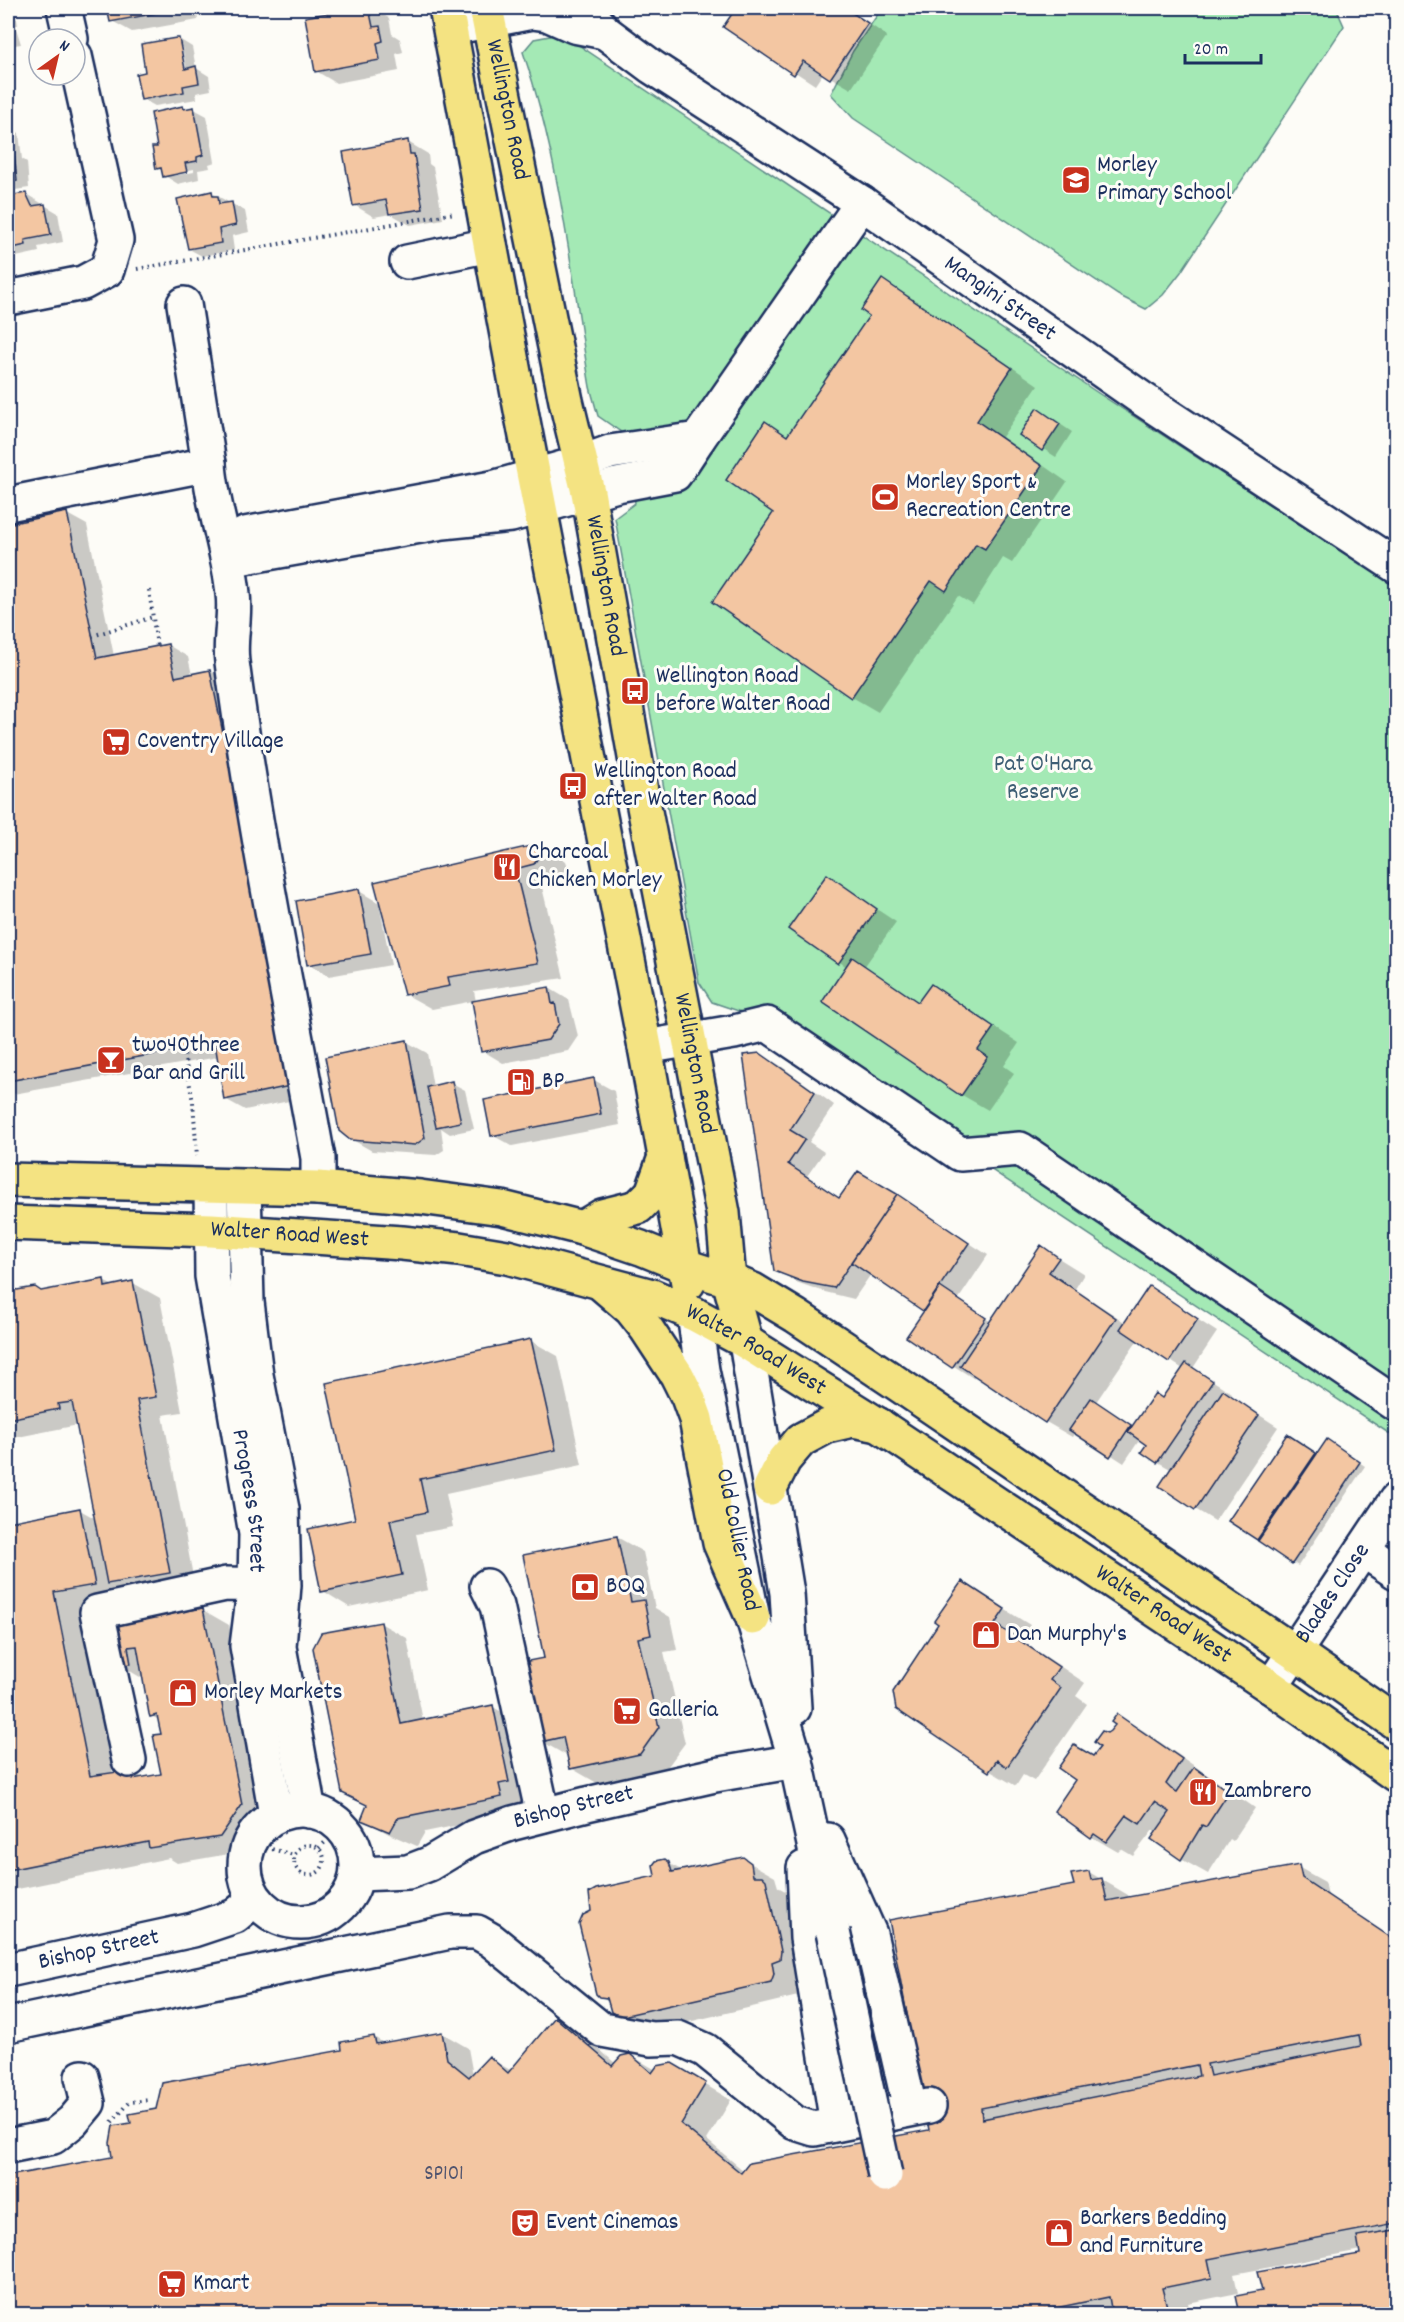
<svg xmlns="http://www.w3.org/2000/svg" width="1404" height="2322" viewBox="0 0 1404 2322" font-family="Dekko,sans-serif">
<style>
.green{fill:#a4e9b5;stroke:#608c8a;stroke-width:1.5}
.shadow{fill:#0003;fill-rule:evenodd}
.building{fill:#f3c6a2;stroke:#1b2f5e;stroke-width:1.5;fill-rule:evenodd}
.lines{fill:none;stroke-linecap:round;stroke-linejoin:round}
.minor-casing{stroke:#1b2f5e;stroke-width:38}
.major-casing{stroke:#1b2f5e;stroke-width:38}
.path{stroke:#1b2f5e;stroke-width:4;stroke-dasharray:1.5 4.5;stroke-linecap:butt}
.minor{stroke:#fdfcf7;stroke-width:33}
.major{stroke:#f4e382;stroke-width:33}
.minor-bridge-casing{stroke:#1b2f5e;stroke-width:38;stroke-linecap:butt}
.minor-bridge{stroke:#fdfcf7;stroke-width:33}
.labels{text-anchor:middle;dominant-baseline:central;stroke-width:6;stroke-linejoin:round;paint-order:stroke}
.number-label{font-size:21px;fill:#51556f}
.street-label{font-size:24px;fill:#1b2f5e;stroke:#fdfcf7}
.poi-label{font-size:24px;fill:#1b2f5e;stroke:#fdfcf7;text-anchor:start}
.park-label{font-size:24px;fill:#3d5e74;stroke:#fdfcf7}
</style>
<rect width="100%" height="100%" fill="#fdfcf7"/>
<filter id="ink" filterUnits="userSpaceOnUse"><feTurbulence type="fractalNoise" baseFrequency=".0167" numOctaves="2"/><feDisplacementMap in="SourceGraphic" scale="12" xChannelSelector="R" yChannelSelector="G"/><feConvolveMatrix kernelMatrix="1 2 1 2 8 2 1 2 1" color-interpolation-filters="sRGB"/></filter>
<g filter="url(#ink)">
<path class="green" d="M882 8H1336L1344 26 1181 272 1163 295 1146 309 1118 295 853 118 831 94 853 51Z
M555 35 571 40 1098 393 1396 587V1438L966 1153 774 1023 712 1002 699 982 615 518 635 503 628 437 598 416 590 387C572 276 560 160 523 52L534 39Z"/>
<path class="shadow" d="M8 8 9 15 17 19 18 25H15L21 44 8 46Z
M109 8H211V11L197 14 198 20 132 32 112 21Z
M364 8H370L389 18 392 34 400 39 403 52 396 54 399 71 336 83 316 71 306 18Z
M738 8H846L887 36 851 89 823 73 815 85 725 26Z
M179 39 192 47 196 68 209 76 211 90 196 93 197 99 155 106 142 99 147 73ZM179 47H182L188 76H185Z
M183 108 186 110 194 109 207 116 215 162 209 164 210 168 198 170 199 179 178 184 165 176 164 171 157 168ZM194 169V172L173 176 171 174Z
M8 126 19 133 22 159 27 162 29 188 8 191Z
M408 142 428 154 429 164 433 167 443 219 410 225 391 214 374 217 354 205Z
M212 193 245 211 249 232 232 236 234 250 202 256 189 249Z
M26 194 58 213 63 242 38 247 39 252 16 257 8 256V197Z
M883 281 909 296 1038 385 1002 437 1067 482 1012 563 1003 558 973 605 958 596 878 712 852 697 714 602 775 513 766 423 788 436 871 316Z
M1051 418 1072 432 1056 457 1021 435Z
M67 514 87 525 114 656 168 645 188 657 192 675 210 671 230 683 314 1096 245 1110 225 1099 218 1057 8 1095V526Z
M539 845 566 861 568 867 561 879 541 883 564 978 474 991 476 1002 549 988 569 1000 578 1036 568 1051 503 1063 483 1051 473 1001 432 1009 405 994 382 908H380L391 965 329 976 309 964 359 891 381 904Z
M827 876 896 922 864 967 920 1003 931 986 1019 1043 1004 1066 1014 1073 988 1110 962 1095 824 1001 847 967 790 929Z
M407 1042 427 1053 433 1087 452 1083 465 1090 474 1129 450 1134 441 1128 444 1150 436 1155 372 1151 351 1139Z
M760 1054 781 1066 834 1105 809 1142 824 1152 807 1176 841 1199 878 1184 988 1255 958 1300 991 1322 1041 1247 1084 1274 1075 1289 1126 1323 1149 1288 1217 1332 1193 1368 1232 1393 1230 1396 1278 1427 1215 1521 1195 1509 1172 1470 1158 1462 1148 1444 1140 1439 1124 1463 1076 1432 1072 1437 1046 1422 975 1375 973 1378 908 1337 926 1311 871 1274 854 1299 825 1292 796 1282 776 1270ZM1138 1340 1183 1369 1163 1400 1134 1427 1096 1402Z
M594 1080 614 1091 620 1125 512 1146 492 1135Z
M103 1281 114 1286 133 1283 160 1298 182 1412 163 1415 195 1587 135 1599 119 1589 121 1600 80 1607 113 1774 131 1771 143 1778 162 1775V1735L160 1721 152 1716 145 1680 120 1665 113 1627 203 1610 229 1625 268 1821 246 1851 177 1863 169 1858 8 1891V1523L80 1510 96 1519 78 1425 8 1439V1286L19 1291 41 1293Z
M531 1341 558 1356 582 1465 446 1494 453 1527 416 1534 428 1590 349 1607 323 1591 357 1520Z
M1294 1439 1318 1455 1333 1445 1365 1466 1298 1566 1231 1521Z
M617 1537 643 1552 655 1608 670 1617 677 1650 664 1652 685 1743 666 1769 597 1783 571 1768 569 1757 541 1741 546 1659Z
M962 1583 1030 1625 1021 1640 1085 1683 1076 1696 1087 1704 1034 1781 1023 1775 1016 1786 990 1771 940 1624Z
M380 1623 407 1638 423 1721 493 1707 519 1722 527 1811 425 1832 417 1846 389 1834 362 1819 368 1806 343 1792Z
M1118 1716 1144 1731 1255 1808 1233 1841 1230 1839 1208 1874 1181 1859 1153 1830 1133 1856 1121 1849 1118 1852 1092 1837 1094 1758 1117 1725Z
M743 1859 775 1877 778 1887 789 1893 800 1990 798 1996 654 2030 646 2031 619 2015 609 2001 600 1996 664 1861 683 1871Z
M1298 1867 1325 1882 1328 1895 1396 1941V2314H1241L1238 2298 1264 2292 1362 2255 1361 2250 1234 2274 1238 2293 1188 2303 1191 2314H8V2178L114 2158 132 2124 157 2111 344 2051 374 2037 385 2044 442 2033 468 2048 473 2075 489 2058 512 2071 555 2019 582 2034 616 2064 630 2055 656 2070 672 2065 731 2100 707 2140 744 2171 930 2131 1076 1886 1089 1872 1128 1895 1129 1899Z"/>
<path class="building" d="M107 8H179V9L110 22Z
M356 8H369L373 27 380 26 383 41 377 43 380 60 315 72 305 17Z
M736 8H845L868 23 830 79 803 61 794 75 723 27Z
M176 38H179L185 69 196 66 199 83 183 86 184 92 141 100 136 74 145 72 141 44Z
M183 106 184 109 194 107 203 155 197 157V161L185 163 187 172 163 177 161 168 156 169 152 147H157L151 113Z
M8 132 10 153H14L17 181 8 182Z
M408 140 410 154H414L423 209 389 214 386 200 353 206 343 152Z
M212 191 213 196H218L219 204 232 202 236 225 219 229 221 243 188 249 177 199Z
M26 193 32 206 45 204 51 235 25 240 26 245 8 249V196Z
M882 279 1012 368 977 421 1042 466 985 549 976 544 946 591 931 581 851 698 712 602 773 513 726 480 765 421 787 436 869 316 861 310Z
M1037 408 1060 424 1042 451 1019 435Z
M67 512 97 658 168 644 175 677 210 670 295 1085 224 1100 215 1043 8 1081V524Z
M539 844 542 851 534 864 515 869 538 963 448 977 450 986 404 995 374 882Z
M827 874 877 909 838 964 788 929Z
M359 889 371 954 307 965 296 901Z
M852 957 918 1002 931 984 994 1027 978 1050 988 1057 961 1096 822 1002Z
M549 987 552 1004 555 1003 559 1024 548 1040 481 1052 472 1001Z
M407 1040 425 1138 415 1145 350 1140 339 1131 325 1057Z
M760 1053 815 1092 790 1130 805 1139 788 1164 839 1198 858 1171 897 1194 834 1288 803 1282 774 1271 743 1055Z
M594 1078 601 1114 491 1136 484 1100Z
M452 1081 461 1122 436 1127 427 1087Z
M897 1194 969 1243 923 1311 851 1262Z
M1041 1245 1059 1258 1049 1272 1116 1318 1045 1423 960 1366Z
M104 1279 105 1287 133 1281 156 1397 137 1400 170 1573 107 1584 72 1402 58 1404 59 1409 8 1419V1285L17 1290 35 1287 41 1291Z
M1149 1286 1198 1319 1169 1362 1120 1329Z
M940 1287 986 1318 952 1368 906 1337Z
M531 1339 556 1450 420 1479 427 1512 390 1520 402 1575 321 1592 308 1529 355 1519 326 1383Z
M1186 1363 1213 1381 1157 1463 1141 1452 1146 1445 1128 1432 1155 1393 1162 1398Z
M1223 1390 1259 1415 1195 1510 1159 1486Z
M1091 1398 1131 1425 1110 1457 1069 1430Z
M1287 1434 1316 1453 1257 1540 1228 1521Z
M1327 1439 1360 1462 1292 1564 1258 1541Z
M80 1508 95 1585 54 1592 90 1776 131 1770 133 1779 161 1774 153 1735 161 1734 159 1725 157 1715 150 1717 149 1714 137 1646 128 1647 131 1664 118 1666 111 1625 203 1608 242 1805 220 1837 149 1848 148 1842 8 1870V1522Z
M617 1536 631 1602 644 1600 651 1635 638 1638 659 1727 640 1754 570 1769 563 1737 540 1742 523 1662 544 1658 523 1555Z
M962 1581 1005 1609 995 1624 1059 1667 1050 1680 1061 1688 1055 1697 1007 1767 997 1760 989 1772 896 1709 893 1692 938 1624 934 1621Z
M381 1622 401 1724 493 1705 509 1782 499 1784 502 1797 398 1818 390 1832 361 1820 367 1805 342 1793 313 1648 321 1633Z
M1117 1714 1182 1759 1166 1784 1171 1789 1177 1792 1194 1767 1229 1792 1206 1827 1202 1825 1181 1860 1151 1839 1170 1812 1155 1802 1140 1824 1126 1815 1106 1842 1094 1834 1091 1838 1054 1811 1075 1780 1058 1768 1074 1745 1093 1756 1100 1747 1094 1742 1102 1731 1107 1733 1110 1731 1115 1725 1111 1722Z
M743 1857 751 1863 753 1876H762L766 1880 781 1951 780 1959 772 1962 774 1974 771 1982 627 2015 618 2016 611 2012 607 1998 599 1997 596 1994 579 1924 583 1915 591 1911 589 1893 596 1889 655 1876 653 1865 656 1861 665 1859 669 1862 672 1872Z
M1299 1865 1302 1878 1393 1939 1396 1958V2223L1208 2259 1212 2278 1162 2288 1169 2314H1112L1109 2297 1036 2312 1037 2314H8V2176L112 2157 110 2143 113 2126 131 2123 129 2114 156 2109 162 2083 342 2050 341 2042 374 2036 376 2044 442 2032 447 2059 469 2077 489 2056 508 2073 555 2017 612 2066 621 2056 630 2054 652 2073 657 2066 672 2063 706 2083 681 2124 741 2173 749 2163 929 2130 889 1920 1074 1885 1071 1874 1089 1871 1091 1880 1102 1878 1107 1901ZM1359 2035 1361 2046 1210 2076 1207 2064ZM1197 2065 1199 2076 982 2119 981 2108Z
M1395 2230 1396 2314H1240L1236 2296 1262 2291 1257 2272 1360 2254 1357 2236Z"/>
<g class="lines">
<g class="minor-casing">
<g id="minor">
<path d="M64 8 71 39"/>
<path id="s1" d="M585 8 605 32 652 67 862 203 1141 398 1396 566"/>
<path d="M451 28 532 12 547 14 574 26 605 32"/>
<path d="M407 262 490 245"/>
<path d="M8 298 83 283 107 270 116 240 75 56"/>
<path d="M184 304 209 464C212 508 229 550 233 594 236 616 229 639 232 662 254 828 288 993 318 1158V1188"/>
<path d="M8 504 209 464"/>
<path d="M245 534 492 488 580 463 610 452 698 439"/>
<path d="M228 560 443 522 511 515 617 485 675 474 698 439 862 203"/>
<path d="M645 1047 734 1032 767 1024 960 1154 1020 1149 1396 1404"/>
<path id="s2" d="M211 1186 212 1276 256 1534 255 1583 247 1646 276 1815"/>
<path d="M244 1187 247 1302 256 1375 282 1509 284 1585 279 1647 309 1811"/>
<path id="s3" d="M694 1314 702 1370 753 1618 796 1761 833 1932"/>
<path d="M746 1342 787 1593 794 1708"/>
<path d="M1363 1550 1396 1572"/>
<path d="M487 1586 497 1606 543 1815"/>
<path id="s4" d="M1271 1687 1396 1500"/>
<path d="M129 1760 97 1612 226 1584 277 1585"/>
<circle cx="301" cy="1866" r="56"/>
<path d="M828 1840 870 1934 910 2108"/>
<path d="M804 1868 807 1938 837 2124"/>
<path id="s5" d="M357 1874 408 1872 429 1864 474 1837 513 1823 587 1804 715 1775 796 1761"/>
<path id="s6" d="M8 1970 193 1930 235 1916 255 1899"/>
<path d="M8 2025 450 1932H477L491 1940 602 2030 651 2039 678 2038 705 2050 795 2123 814 2129 929 2106"/>
<path d="M8 2146 53 2137 73 2121 88 2103 82 2077"/>
</g>
</g>
<g class="major-casing">
<g id="major">
<path d="M446 8 523 421 645 1047 688 1283"/>
<path id="s7" d="M486 8 566 401 588 492 641 791 723 1213 729 1280 746 1342"/>
<path d="M8 1180 318 1188 420 1197 502 1208 582 1228 641 1248 685 1266 729 1280 753 1290 796 1316 892 1380 1294 1652 1396 1723"/>
<path id="s8" d="M8 1223 211 1230 402 1243 459 1249 507 1257 652 1296 694 1314 746 1342 880 1426 1271 1687 1396 1775"/>
<path d="M582 1228 602 1216 638 1207 652 1193 665 1157"/>
<path d="M603 1285 631 1309 646 1328 677 1375 688 1397 696 1419 720 1543 753 1618"/>
<path d="M770 1488 784 1460 801 1440 827 1426 853 1420 879 1425"/>
</g>
</g>
<path class="path" d="M137 269 455 213
M149 590 157 646
M92 636 153 617
M183 1049 193 1102 197 1156
M249 1843 294 1855
M294 1860a15 15 0 1 1 30 0a15 15 0 1 1-30 0Z
M319 1848 342 1826
M112 2122 130 2102 151 2100"/>
<use href="#minor" class="minor"/>
<use href="#major" class="major"/>
<g class="minor-bridge-casing">
<path id="minor-bridge" d="M833 1932 885 2175"/>
</g>
<use href="#minor-bridge" class="minor-bridge"/>
</g>
</g>
<defs>
<g id="school-square" transform="scale(1.5)"><rect x="-9" y="-9" width="18" height="18" rx="4" fill="#c8321e" stroke="#fdfcf7"/><path d="M0-5L7-2L0 1L-7-2ZM-4 1L0 2.5L4 1V4Q0 6-4 4Z" fill="#fff"/></g>
<g id="stadium-square" transform="scale(1.5)"><rect x="-9" y="-9" width="18" height="18" rx="4" fill="#c8321e" stroke="#fdfcf7"/><path d="M0-5a6.5 5 0 1 0 0 10a6.5 5 0 1 0 0-10ZM-3.5-1.8h7v3.6h-7Z" fill="#fff"/></g>
<g id="bus-square" transform="scale(1.5)"><rect x="-9" y="-9" width="18" height="18" rx="4" fill="#c8321e" stroke="#fdfcf7"/><path d="M-5-6H5V4H4V6H2V4H-2V6H-4V4H-5ZM-3.5-4V0h7V-4ZM-3.5 1.2v1.5H-2V1.2ZM2 1.2v1.5H3.5V1.2Z" fill="#fff"/></g>
<g id="supermarket-square" transform="scale(1.5)"><rect x="-9" y="-9" width="18" height="18" rx="4" fill="#c8321e" stroke="#fdfcf7"/><path d="M-6-5.5h2.5l.6 2H6L4.5 2H-2.5L-4.4-4H-6ZM-1.5 3.2a1.3 1.3 0 1 0 .1 0ZM3 3.2a1.3 1.3 0 1 0 .1 0Z" fill="#fff"/></g>
<g id="restaurant-square" transform="scale(1.5)"><rect x="-9" y="-9" width="18" height="18" rx="4" fill="#c8321e" stroke="#fdfcf7"/><path d="M-5-6h1v4h1v-4h1v4h1v-4h1v5L-1.5 .5V6h-2V.5L-5-1ZM5-6V6H3V1.5H1.5Q1.5-4 5-6Z" fill="#fff"/></g>
<g id="bar-square" transform="scale(1.5)"><rect x="-9" y="-9" width="18" height="18" rx="4" fill="#c8321e" stroke="#fdfcf7"/><path d="M-6-5H6L.8 .8V4.5H3.5V6h-7V4.5H-.8V.8Z" fill="#fff"/></g>
<g id="fuel-square" transform="scale(1.5)"><rect x="-9" y="-9" width="18" height="18" rx="4" fill="#c8321e" stroke="#fdfcf7"/><path d="M-5.5-6h7V0h2V4h1.3V-2.5L3-4.5l.8-.8L6-3V5H2.5V1h-1V6h-7ZM-4.2-4.7v3.2H.2V-4.7Z" fill="#fff"/></g>
<g id="bank-square" transform="scale(1.5)"><rect x="-9" y="-9" width="18" height="18" rx="4" fill="#c8321e" stroke="#fdfcf7"/><path d="M-6-4H6V4H-6ZM0-2.3a2.3 2.3 0 1 0 0 4.6a2.3 2.3 0 1 0 0-4.6Z" fill="#fff"/></g>
<g id="shop-square" transform="scale(1.5)"><rect x="-9" y="-9" width="18" height="18" rx="4" fill="#c8321e" stroke="#fdfcf7"/><path d="M-5-2.5h2.3a2.7 3.5 0 0 1 5.4 0H5L5.5 6h-11ZM-1.5-2.5h3a1.5 2.3 0 0 0-3 0Z" fill="#fff"/></g>
<g id="theatre-square" transform="scale(1.5)"><rect x="-9" y="-9" width="18" height="18" rx="4" fill="#c8321e" stroke="#fdfcf7"/><path d="M-5-5.5Q0-4 5-5.5V0Q5 5 0 6Q-5 5-5 0ZM-3.3-2.5H-1v1.5H-3.3ZM1-2.5H3.3v1.5H1ZM-2.8 1Q0 5.5 2.8 1Z" fill="#fff"/></g>
</defs>
<g fill-rule="evenodd">
<use href="#school-square" x="1076" y="180"/>
<use href="#stadium-square" x="885" y="497"/>
<use href="#bus-square" x="635" y="691"/>
<use href="#supermarket-square" x="116" y="742"/>
<use href="#bus-square" x="573" y="786"/>
<use href="#restaurant-square" x="507" y="867"/>
<use href="#bar-square" x="111" y="1060"/>
<use href="#fuel-square" x="521" y="1082"/>
<use href="#bank-square" x="585" y="1587"/>
<use href="#shop-square" x="986" y="1635"/>
<use href="#shop-square" x="183" y="1693"/>
<use href="#supermarket-square" x="627" y="1711"/>
<use href="#restaurant-square" x="1203" y="1792"/>
<use href="#theatre-square" x="525" y="2223"/>
<use href="#shop-square" x="1059" y="2233"/>
<use href="#supermarket-square" x="172" y="2284"/>
</g>
<g class="labels">
<g class="number-label">
<text x="444" y="2175">SP101</text>
</g>
<g class="street-label">
<text stroke="none"><textPath href="#s7" startOffset="104">Wellington Road</textPath></text>
<text stroke="none"><textPath href="#s1" startOffset="508">Mangini Street</textPath></text>
<text stroke="none"><textPath href="#s7" startOffset="590">Wellington Road</textPath></text>
<text stroke="none"><textPath href="#s7" startOffset="1076">Wellington Road</textPath></text>
<text stroke="none"><textPath href="#s8" startOffset="282">Walter Road West</textPath></text>
<text stroke="none"><textPath href="#s8" startOffset="768">Walter Road West</textPath></text>
<text stroke="none"><textPath href="#s2" startOffset="318">Progress Street</textPath></text>
<text stroke="none"><textPath href="#s3" startOffset="230">Old Collier Road</textPath></text>
<text stroke="none"><textPath href="#s4" startOffset="112">Blades Close</textPath></text>
<text stroke="none"><textPath href="#s8" startOffset="1254">Walter Road West</textPath></text>
<text stroke="none"><textPath href="#s5" startOffset="230">Bishop Street</textPath></text>
<text stroke="none"><textPath href="#s6" startOffset="93">Bishop Street</textPath></text>
</g>
<g class="poi-label">
<text x="1097" y="166">Morley<tspan x="1097" dy="28">Primary School</tspan></text>
<text x="906" y="483">Morley Sport &amp;<tspan x="906" dy="28">Recreation Centre</tspan></text>
<text x="656" y="677">Wellington Road<tspan x="656" dy="28">before Walter Road</tspan></text>
<text x="137" y="742">Coventry Village</text>
<text x="594" y="772">Wellington Road<tspan x="594" dy="28">after Walter Road</tspan></text>
<text x="528" y="853">Charcoal<tspan x="528" dy="28">Chicken Morley</tspan></text>
<text x="132" y="1046">two40three<tspan x="132" dy="28">Bar and Grill</tspan></text>
<text x="542" y="1082">BP</text>
<text x="606" y="1587">BOQ</text>
<text x="1007" y="1635">Dan Murphy's</text>
<text x="204" y="1693">Morley Markets</text>
<text x="648" y="1711">Galleria</text>
<text x="1224" y="1792">Zambrero</text>
<text x="1080" y="2219">Barkers Bedding<tspan x="1080" dy="28">and Furniture</tspan></text>
<text x="546" y="2223">Event Cinemas</text>
<text x="193" y="2284">Kmart</text>
</g>
<g class="park-label">
<text x="1043" y="765">Pat O'Hara<tspan x="1043" dy="28">Reserve</tspan></text>
</g>
</g>
<rect width="1404" height="2322" fill="none" stroke="#fdfcf7" stroke-width="30"/>
<rect x="15" y="15" width="1374" height="2292" fill="none" stroke="#1b2f5e" stroke-width="2" filter="url(#ink)"/>
<g transform="translate(57 57) rotate(34)"><circle r="28" fill="#fdfcf7" stroke="#a3aaba" stroke-width="1.5"/>
<path d="M0-4.5L10 22L0 15L-10 22Z" fill="#c8321e"/>
<text y="-9" font-size="16" font-weight="bold" text-anchor="middle" fill="#1b2f5e">N</text>
</g>
<path d="M1185 54v9h76v-9" fill="none" stroke="#1b2f5e" stroke-width="3"/>
<text x="1194" y="54" font-size="18" fill="#1b2f5e" stroke="#fdfcf7" stroke-width="4.5" paint-order="stroke">20 m</text>
</svg>
